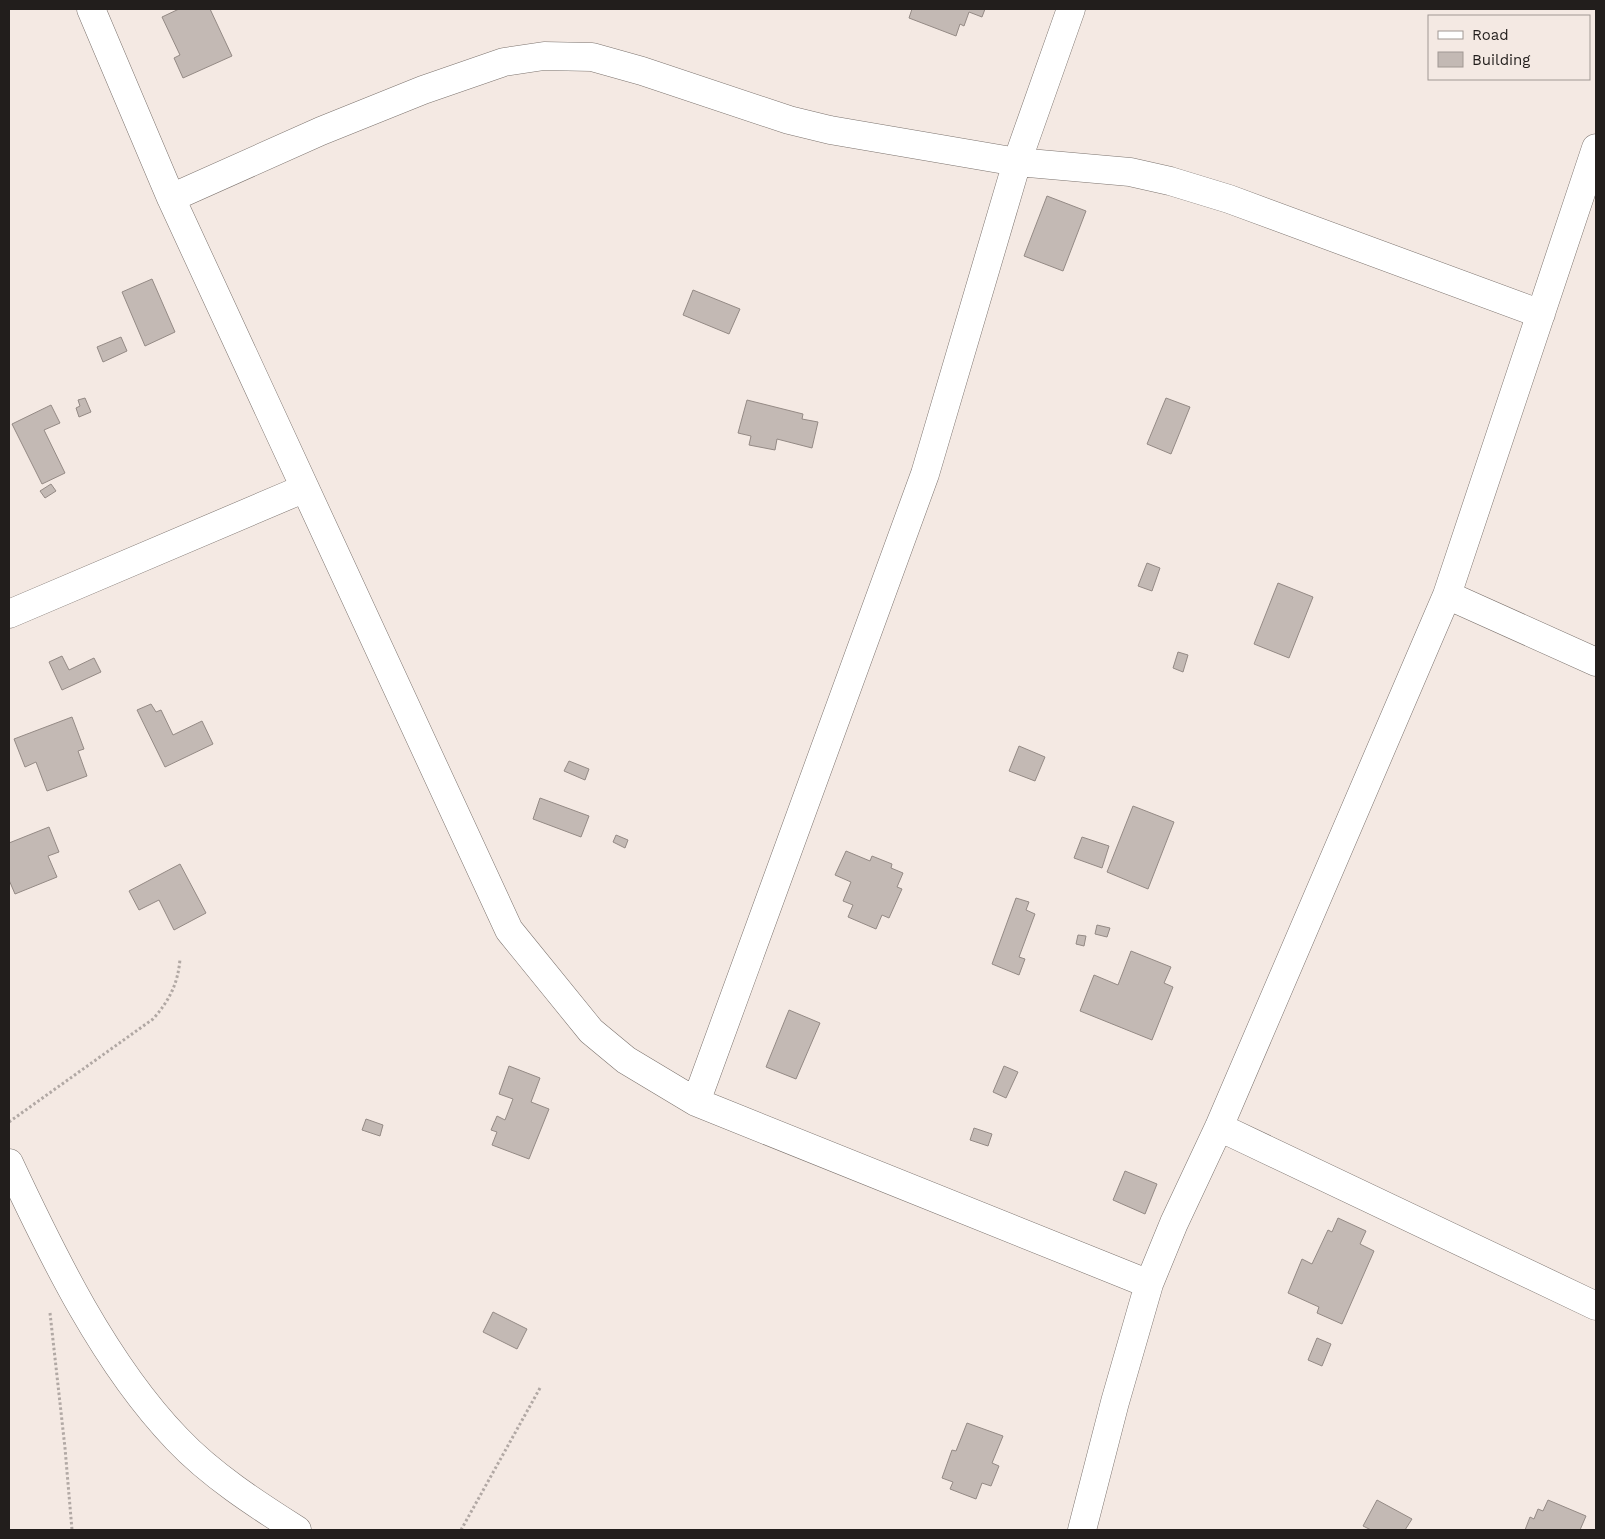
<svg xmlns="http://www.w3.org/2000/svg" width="1605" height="1539" viewBox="0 0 1605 1539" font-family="'Work Sans',sans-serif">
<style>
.building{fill:#c3b9b4;stroke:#948a85}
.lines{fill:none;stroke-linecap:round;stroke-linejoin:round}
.minor-casing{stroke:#7c736e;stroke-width:29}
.path{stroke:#b1a8a4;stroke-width:3;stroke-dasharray:2.5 2.5;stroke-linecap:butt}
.minor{stroke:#fff;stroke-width:28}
</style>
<rect width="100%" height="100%" fill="#f4e9e3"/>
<path class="building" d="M179 9H210L232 56 183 78 174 58 180 55 162 17Z
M912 9H985L982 17 969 12 964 26 960 24 956 36 909 18Z
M1047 196 1086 211 1063 271 1024 256Z
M152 279 175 332 145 346 122 292Z
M693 290 740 309 729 334 683 315Z
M121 337 127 351 103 362 97 347Z
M85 398 91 412 79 417 76 408 80 406 78 400Z
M1166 398 1190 407 1171 454 1147 444Z
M747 400 803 414 802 419 818 422 812 448 777 439 775 450 749 445 751 436 738 433Z
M51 405 60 423 44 430 65 473 42 484 12 424Z
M51 484 56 491 45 498 40 491Z
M1147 563 1160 568 1152 591 1138 586Z
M1278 583 1313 597 1289 658 1254 644Z
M1178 652 1188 655 1183 672 1173 668Z
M62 656 69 670 94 658 101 672 62 690 49 662Z
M151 704 156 712 161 710 173 735 202 721 213 744 165 767 137 710Z
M72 717 84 749 78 751 87 776 47 791 36 762 25 767 14 739Z
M1019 746 1045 757 1035 781 1009 771Z
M569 761 589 769 585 780 564 771Z
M540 798 589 816 581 837 533 819Z
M1133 806 1174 822 1148 889 1107 872Z
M49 827 59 852 48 856 57 877 15 894 9 880V843Z
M616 835 628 840 625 848 613 842Z
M1082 837 1109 846 1102 868 1074 858Z
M846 851 870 861 872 856 892 864 891 868 903 873 897 887 902 889 889 918 882 915 876 929 848 917 853 905 843 901 851 882 835 875Z
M180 864 206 913 174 930 159 900 139 910 129 891Z
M1016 898 1029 902 1026 910 1035 914 1019 957 1025 959 1019 975 992 964Z
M1097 925 1110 928 1107 937 1095 934Z
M1078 935 1086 936 1084 946 1076 944Z
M1131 951 1171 967 1164 983 1173 987 1152 1040 1080 1011 1094 975 1118 985Z
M789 1010 820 1023 796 1079 766 1067Z
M509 1066 540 1078 531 1102 549 1109 529 1159 492 1145 497 1132 491 1130 497 1116 505 1120 513 1099 499 1094Z
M1004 1066 1018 1072 1006 1098 993 1092Z
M366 1119 383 1125 380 1136 362 1130Z
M974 1128 992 1134 988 1146 970 1140Z
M1125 1171 1157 1184 1145 1214 1113 1200Z
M1338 1218 1366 1231 1360 1244 1374 1251 1342 1324 1317 1313 1319 1307 1288 1293 1302 1259 1312 1264 1328 1230 1332 1232Z
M493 1312 527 1329 517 1349 483 1332Z
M1317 1338 1331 1344 1322 1366 1308 1360Z
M967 1423 1003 1436 992 1463 999 1466 991 1486 982 1483 976 1499 950 1489 953 1482 942 1478 952 1450 956 1451Z
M1377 1500 1412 1519 1405 1530H1371L1363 1526Z
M1548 1500 1586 1516 1580 1530H1525L1530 1517 1534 1519 1538 1509 1543 1511Z"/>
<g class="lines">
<g class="minor-casing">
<path id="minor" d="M91 9 171 198 509 930 591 1031 626 1060 696 1102 1149 1284
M171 198 321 131 423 90 504 62 544 56 592 57 642 71 789 120 830 130 1017 162 1130 172 1170 181 1229 199 1541 314
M1447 595 1596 662
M9 614 303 489
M696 1102 925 474 1017 162 1071 9
M1219 1127 1596 1306
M9 1163C53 1257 105 1364 177 1439 211 1475 256 1504 297 1530
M1082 1530 1115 1402 1149 1284 1174 1223 1219 1127 1447 595 1596 148"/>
</g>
<path class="path" d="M9 1122 153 1019C169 1001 178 984 180 959
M50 1313 65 1448 72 1530
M461 1530 540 1388"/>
<use href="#minor" class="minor"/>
</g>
<rect width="1605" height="1539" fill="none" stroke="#221e1c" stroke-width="20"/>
<rect x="1428" y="15" width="162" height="65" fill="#f4e9e3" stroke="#a09893"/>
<rect x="1438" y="31" width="25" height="8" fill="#ffffff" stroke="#a09893"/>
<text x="1472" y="40" font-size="15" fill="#221e1c">Road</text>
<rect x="1438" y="52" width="25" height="15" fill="#c3b9b4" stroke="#a09893"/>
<text x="1472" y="65" font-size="15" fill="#221e1c">Building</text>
</svg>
